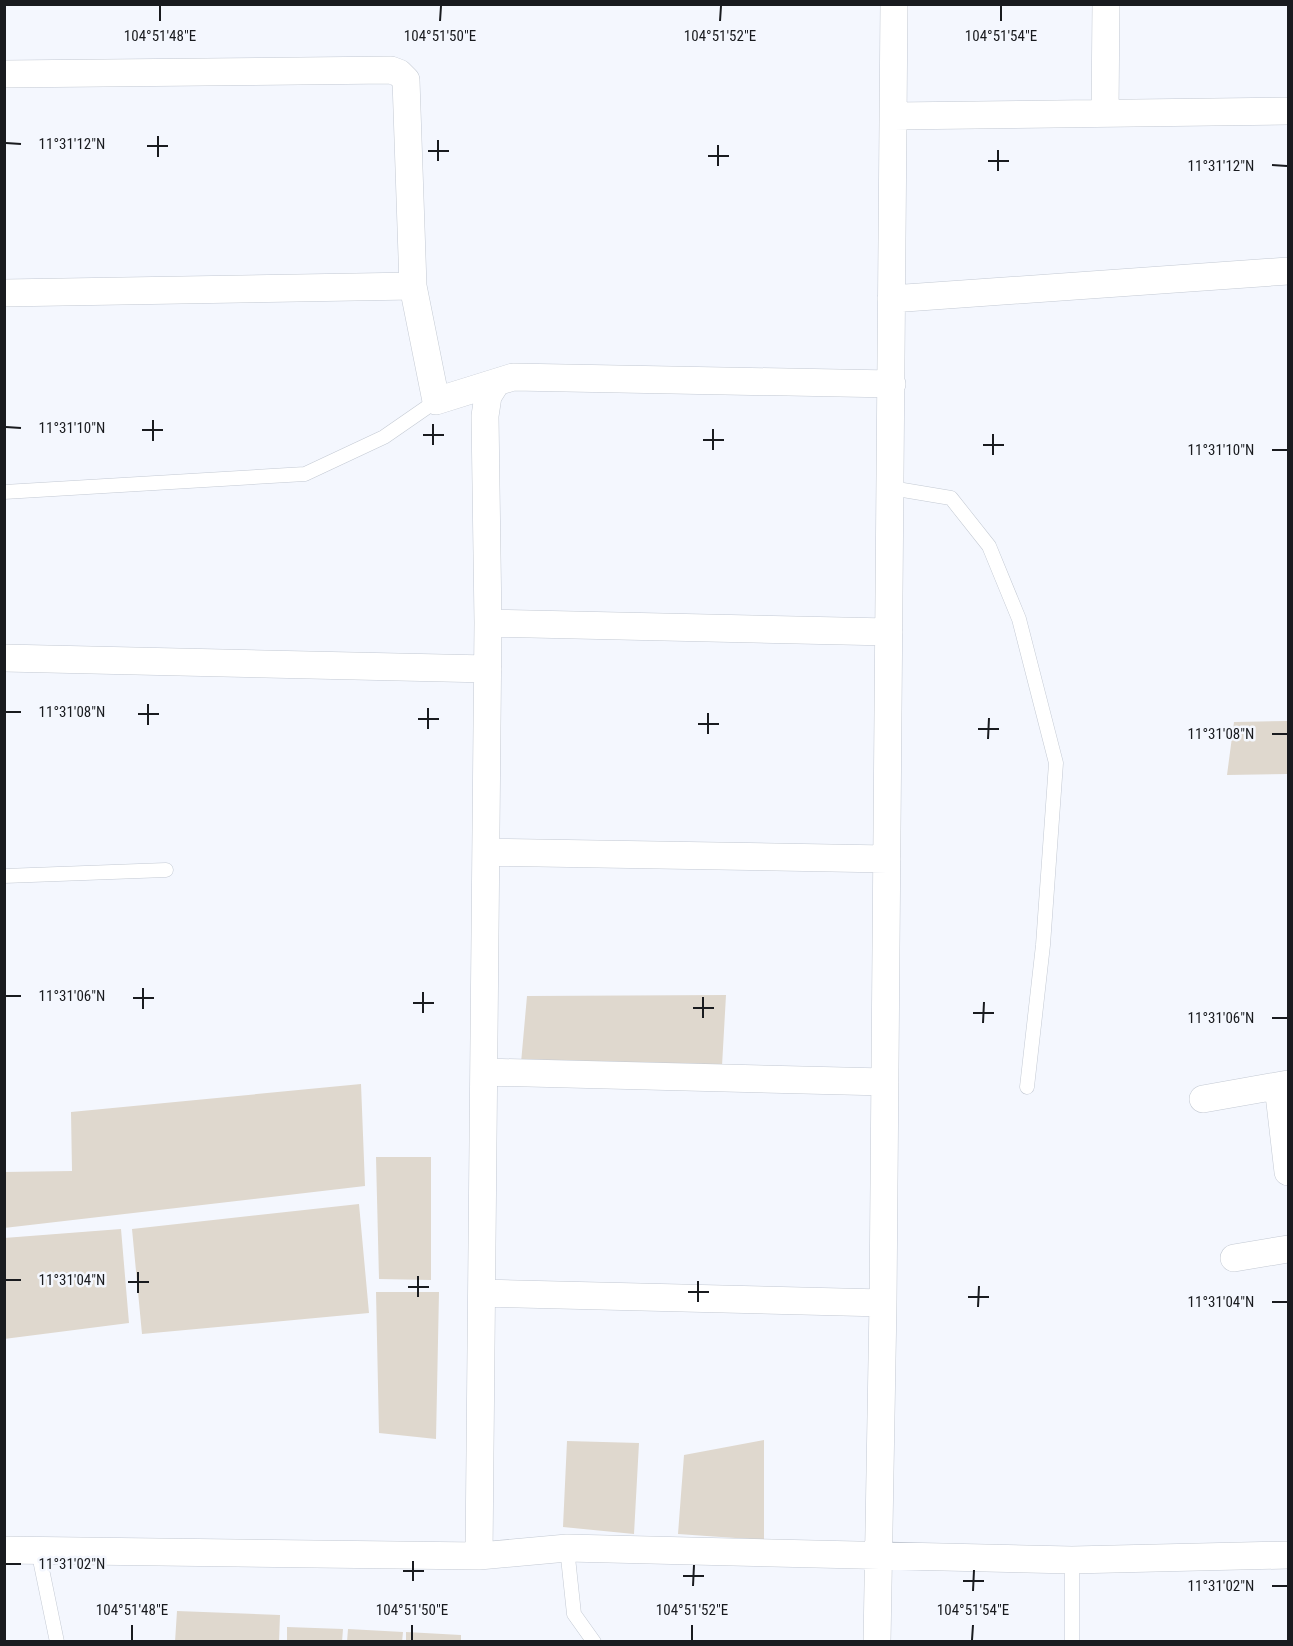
<svg xmlns="http://www.w3.org/2000/svg" width="1293" height="1646" viewBox="0 0 1293 1646" font-family="'Roboto Condensed',sans-serif">
<style>
.building{fill:#dfd8ce}
.lines{fill:none;stroke-linecap:round;stroke-linejoin:round}
.service-casing{stroke:#c3c9d3;stroke-width:15}
.minor-casing{stroke:#c3c9d3;stroke-width:28}
.service{stroke:#fff;stroke-width:14}
.minor{stroke:#fff;stroke-width:27}
.ticks{fill:none;stroke:#191b1f;stroke-width:2}
.ticks-label{font-size:15px;text-anchor:middle;fill:#191b1f;stroke:#f4f7fe;stroke-width:5;stroke-linejoin:round;paint-order:stroke}
</style>
<rect width="100%" height="100%" fill="#f4f7fe"/>
<path class="building" d="M1288 721V774L1227 775 1234 722Z
M726 995 722 1066 521 1063 527 996Z
M361 1084 365 1186 4 1228V1172L72 1171 71 1112Z
M376 1157H431V1280L379 1279Z
M359 1204 369 1313 142 1334 132 1229Z
M121 1229 129 1323 4 1339V1238Z
M376 1292H439L436 1439 379 1433Z
M764 1440V1540L678 1534 684 1455Z
M567 1441 639 1443 634 1534 563 1527Z
M177 1611 280 1615 279 1642H175Z
M287 1627 343 1629 342 1642H287Z
M348 1629 403 1632 402 1642H347Z
M406 1632 461 1635V1642H406Z"/>
<g class="lines">
<g class="service-casing">
<path id="service" d="M891 488 951 498 989 546 1019 619 1056 763 1043 945 1027 1087
M4 492 305 474 384 437 436 401
M4 876 166 870
M567 1548 574 1614 594 1642
M38 1550 57 1642
M1072 1560V1642"/>
</g>
<g class="minor-casing">
<path id="minor" d="M4 74 391 70 399 73 406 80 413 286 436 401 513 377 892 384
M1105 113 1106 4
M894 116 1288 111
M4 293 413 286
M891 299 1288 271
M488 623 889 632
M4 658 488 669
M486 852 887 859
M484 1072 885 1082
M1278 1086 1288 1172
M1203 1099 1288 1084
M1234 1258 1288 1249
M482 1293 883 1303
M4 1550 479 1556 567 1548 1072 1560 1288 1555
M479 1556 488 623 485 416 488 396 495 385
M877 1642 883 1303 894 4"/>
</g>
<use href="#service" class="service"/>
<use href="#minor" class="minor"/>
</g>
<path class="ticks" d="M160 21V6M440 21 441 6M720 21 721 6M1001 21V6M6 143 21 144M147 146H168M428 151H449M708 156H729M158 157V136M438 161V140M988 161H1009M1272 165 1287 166M718 166V145M998 171V150M6 427 21 428M142 430H163M423 435H444M703 440H724M153 441V420M433 445V424M983 445H1004M713 450V429M1272 450H1287M993 455V434M6 712H21M138 714H159M418 719H439M698 724H719M148 725V704M428 729V708M978 729H999M708 734V713M1272 734H1287M988 739 989 718M6 996H21M133 998H154M413 1003H434M693 1008H714M143 1009V988M423 1013V992M973 1013H994M703 1018V997M1272 1018H1287M983 1023 984 1002M6 1280H21M128 1282H149M408 1287H429M688 1292H709M138 1293V1272M418 1297V1276M968 1297H989M698 1302V1281M1272 1302H1287M978 1307 979 1286M6 1564H21M403 1571H424M683 1576H704M413 1581V1561M963 1581H984M693 1586 694 1565M1272 1586H1287M973 1591 974 1570M132 1640V1625M412 1640V1625M692 1640V1625M972 1640 973 1625"/>
<g class="ticks-label">
<text x="160" y="41">104°51'48"E</text>
<text x="440" y="41">104°51'50"E</text>
<text x="720" y="41">104°51'52"E</text>
<text x="1001" y="41">104°51'54"E</text>
<text x="72" y="149">11°31'12"N</text>
<text x="1221" y="171">11°31'12"N</text>
<text x="72" y="433">11°31'10"N</text>
<text x="1221" y="455">11°31'10"N</text>
<text x="72" y="717">11°31'08"N</text>
<text x="1221" y="739">11°31'08"N</text>
<text x="72" y="1001">11°31'06"N</text>
<text x="1221" y="1023">11°31'06"N</text>
<text x="72" y="1285">11°31'04"N</text>
<text x="1221" y="1307">11°31'04"N</text>
<text x="72" y="1569">11°31'02"N</text>
<text x="1221" y="1591">11°31'02"N</text>
<text x="132" y="1615">104°51'48"E</text>
<text x="412" y="1615">104°51'50"E</text>
<text x="692" y="1615">104°51'52"E</text>
<text x="973" y="1615">104°51'54"E</text>
</g>
<rect width="1293" height="1646" fill="none" stroke="#191b1f" stroke-width="12"/>
</svg>
